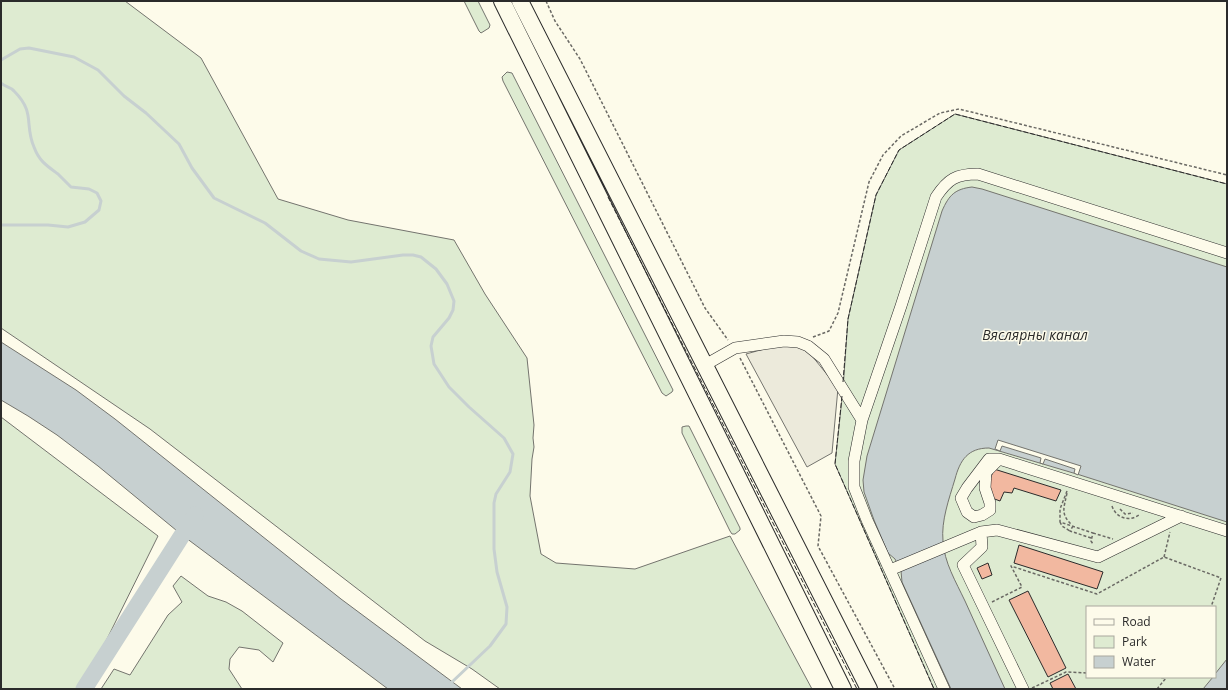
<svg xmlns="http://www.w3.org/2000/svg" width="1228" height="690" viewBox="0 0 1228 690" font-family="'Open Sans',sans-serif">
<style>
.green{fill:#deebd1;stroke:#74746e;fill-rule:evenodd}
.parking{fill:#eceadb;stroke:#74746e}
.water{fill:#c7d0d0;stroke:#74746e}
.pier{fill:#fdfbea;stroke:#74746e}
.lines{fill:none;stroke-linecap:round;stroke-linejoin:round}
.stream{stroke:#c7d0d0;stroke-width:3}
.river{stroke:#c7d0d0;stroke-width:17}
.building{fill:#f2b8a0;stroke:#2b2b2b}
.minor-casing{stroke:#2b2b2b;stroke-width:12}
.highway-casing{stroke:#2b2b2b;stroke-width:18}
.path{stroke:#6a6964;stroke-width:1.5;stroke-dasharray:3 2;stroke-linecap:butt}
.minor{stroke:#fdfbea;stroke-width:11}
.highway{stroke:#fdfbea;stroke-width:16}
.fence{stroke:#2b2b2b;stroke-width:1;stroke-dasharray:5 2;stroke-linecap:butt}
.labels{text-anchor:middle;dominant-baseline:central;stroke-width:3;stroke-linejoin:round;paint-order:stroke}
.water-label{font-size:14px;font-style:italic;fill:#2b2b2b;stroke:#fdfbea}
</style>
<rect width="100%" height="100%" fill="#fdfbea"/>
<path class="green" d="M1 1H125L201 58 278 199 348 220 454 240 485 294 527 358 534 425 533 438 534 447 532 459 530 496 541 554 556 563 635 569 730 536 812 689H500L472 669 425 641 150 429 1 328Z
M464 1H478L490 25 489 28 481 33 479 31Z
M507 72 512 73 673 390 672 392 666 396 662 393 503 81 502 77Z
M955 114 1227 184V689H934L835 464 843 389 848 319 876 195 899 150ZM1087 607H1215V677H1087Z
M1 417 158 536 106 641 76 689H1Z
M686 426H689L740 528V530L735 534H732L730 531 682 433V427Z
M181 576 208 596 226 602 242 611 283 643 273 662 259 650 239 647 230 659 229 669 242 689H101L114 669 130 675 168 615 182 602 173 586Z"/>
<path class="parking" d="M795 345 808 351 838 388 832 453 807 467 746 354 775 346Z"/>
<path class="water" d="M972 187 982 189 1227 267V522L1080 475 989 448C968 448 960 460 955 479 949 499 941 521 943 541 944 562 956 582 965 601 978 630 992 660 1005 689H951L902 582 901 571 895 559 888 553 874 520 864 492 863 480 867 456 942 211C949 195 955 189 972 187Z
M1 342 76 390 115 419 341 599 462 689H388L182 535 98 466 57 435 28 416 1 400Z
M1227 659V689H1203L1213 677H1215V674Z"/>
<path class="pier" d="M998 440 1081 466 1078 475 1074 473 1075 469 1045 459 1043 464 1040 463 1041 458 1002 446 1000 451 995 449Z"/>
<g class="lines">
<path class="stream" d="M1 60 20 49 29 48 74 57 98 70 124 96 146 113 179 144 192 168 214 198 265 223 301 251 319 259 351 262 403 255H413L421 257 436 269 447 284 454 301 453 310 449 318 433 337 431 346 434 364 449 387 469 407 504 438 513 454 510 472 496 494 494 503V549L497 572 507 607 506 624 490 646 452 682 446 689
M1 83C5 87 11 87 14 91 36 113 24 124 34 147 39 161 47 166 58 174 62 178 67 183 71 187L89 189 97 193 101 201 99 210 85 222 68 227 48 225H1"/>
<path class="river" d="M84 689 195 515"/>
</g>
<path class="building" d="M994 469 1061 490 1056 501 1014 488 1012 493 1004 492 1000 501 992 498 989 482Z
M1019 545 1103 572 1097 589 1014 563Z
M988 563 992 575 982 579 977 568Z
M1028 591 1066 668 1048 677 1009 600Z
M1068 674 1076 689H1053L1050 683Z"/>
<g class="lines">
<g class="minor-casing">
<path id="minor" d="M705 365 735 348 784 341 798 342 808 346 824 359 862 420 854 461V487L867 520 944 689
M862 420 901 306 936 197C948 179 956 174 978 174L1227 253
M999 459 986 472 985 488 990 503V510L982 515 974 517 967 512 961 498 967 488 989 459H999L1227 531
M981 532 982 547 963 565 1023 689
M890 570 981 532 997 530 1098 557 1181 516"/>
</g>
<g class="highway-casing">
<path id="highway" d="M502 1 843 689
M520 1 869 689"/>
</g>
<path class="path" d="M546 1 555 21 580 59 705 308 728 340
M813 337 829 331 838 313 869 182 883 155 901 136 940 113 959 109 1227 175
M740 358 821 516 818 546 895 689
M1067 491 1060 509V522L1093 533 1091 541 1093 544
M1067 493C1064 508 1060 514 1072 525
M1112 506C1116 518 1129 522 1139 515
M1120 509 1125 514 1133 513
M1060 522 1062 526 1070 531
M1073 526 1070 531 1091 538
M1093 533 1113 539
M1164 557 1170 532
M992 602 1022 587 1011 566 1097 594 1164 557 1221 578 1211 607
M1156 677 1166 678
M1032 688 1066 672 1087 673
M1157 689 1166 678"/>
<use href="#minor" class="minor"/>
<use href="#highway" class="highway"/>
<path class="fence" d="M608 197 857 689
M843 382 848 319 876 195 899 150 955 114 1227 184
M842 396 835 464 934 689"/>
</g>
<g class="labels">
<g class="water-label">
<text x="1035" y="334">Вяслярны канал</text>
</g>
</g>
<rect width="1228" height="690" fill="none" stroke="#2b2b2b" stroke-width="4"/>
<rect x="1086" y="606" width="130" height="72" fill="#fdfbea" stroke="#a9a89e"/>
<rect x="1094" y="619" width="20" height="6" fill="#fdfbea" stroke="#a9a89e"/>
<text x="1122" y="626" font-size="12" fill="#2b2b2b">Road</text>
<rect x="1094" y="636" width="20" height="12" fill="#deebd1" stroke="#a9a89e"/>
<text x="1122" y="646" font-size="12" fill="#2b2b2b">Park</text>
<rect x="1094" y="656" width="20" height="12" fill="#c7d0d0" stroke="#a9a89e"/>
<text x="1122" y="666" font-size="12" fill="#2b2b2b">Water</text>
</svg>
